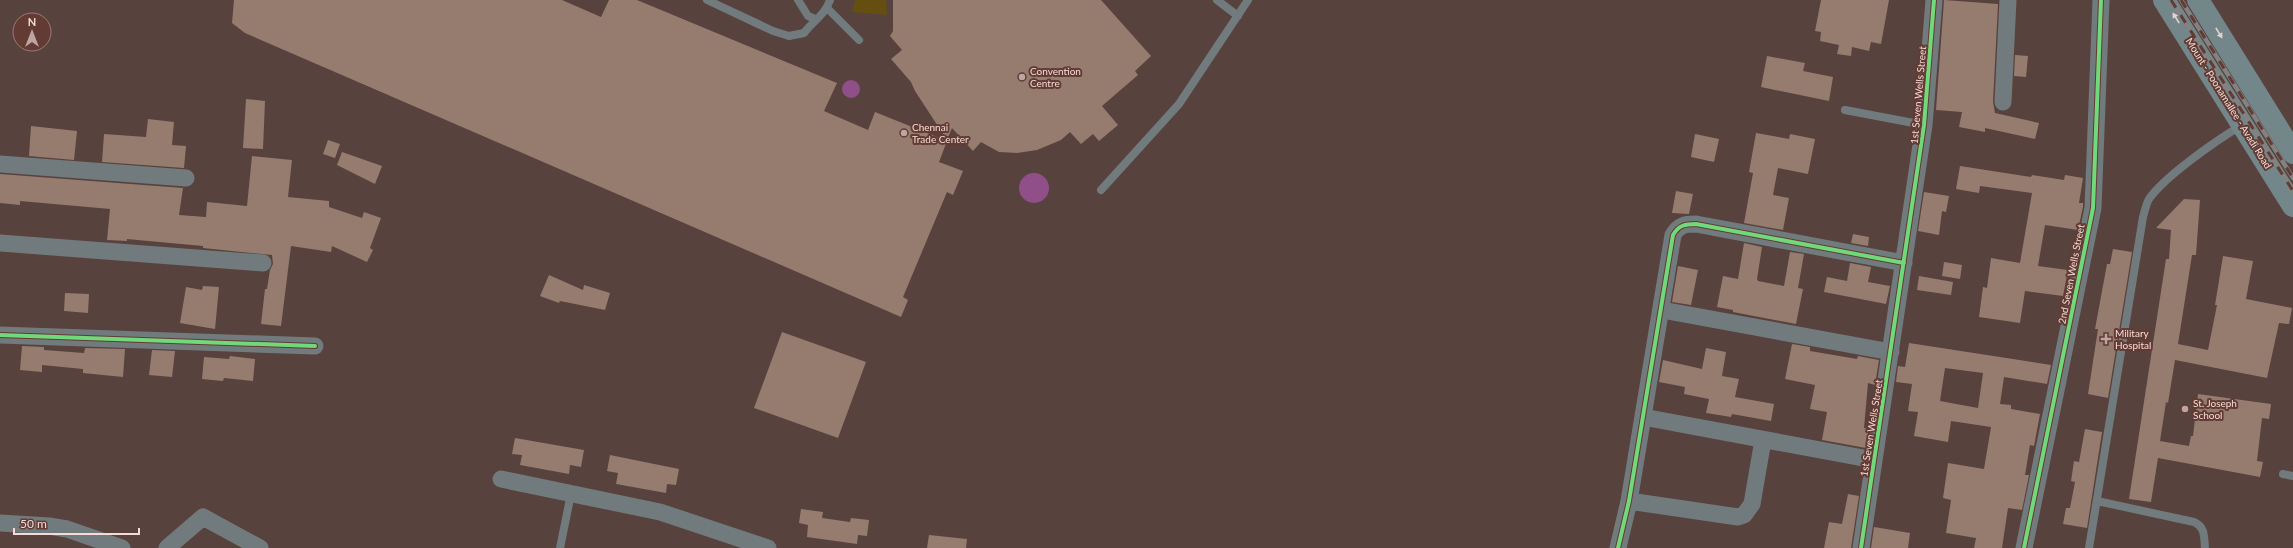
<svg xmlns="http://www.w3.org/2000/svg" width="2293" height="548" viewBox="0 0 2293 548" font-family="Lato,sans-serif">
<style>
.green{fill:#644f11}
.water{fill:#904f89}
.building{fill:#967b6f;fill-rule:evenodd}
.lines{fill:none;stroke-linecap:round;stroke-linejoin:round}
.lane{stroke:#717b7d;stroke-width:8}
.street{stroke:#717b7d;stroke-width:17}
.primary{stroke:#73878a;stroke-width:22}
.rail-casing{stroke:#828281;stroke-width:4.5}
.rail{stroke:#623b34;stroke-width:3;stroke-dasharray:9;stroke-linecap:butt}
.cycleway-casing{stroke:#623b34;stroke-width:6}
.cycleway{stroke:#71d979;stroke-width:4}
.oneway{fill:#e7d3ce}
.poi-dot{fill:#bda5a1;stroke:#623b34;stroke-width:1.5}
.labels{text-anchor:middle;dominant-baseline:central;stroke-width:4;stroke-linejoin:round;paint-order:stroke}
.poi-label{font-size:10px;fill:#f4dbd6;stroke:#623b34;text-anchor:start}
.street-label{font-size:10px;fill:#f4dbd6;stroke:#623b34}
</style>
<rect width="100%" height="100%" fill="#58423e"/>
<path class="green" d="M855 0H886L887 15 852 12Z"/>
<path class="water" d="M842 89a9 9 0 1 1 18 0a9 9 0 1 1-18 0Z
M1019 188a15 15 0 1 1 30 0a15 15 0 1 1-30 0Z"/>
<path class="building" d="M234 0H562L601 17 609 0H637L837 83 824 111 868 130 875 112 947 141 939 162 963 171 953 195 947 192 903 297 908 300 901 317 245 33 232 23Z
M893 0H1101L1151 56 1135 71 1138 75 1102 106 1118 125 1099 141 1093 134 1081 144 1070 132 1061 140 1037 150 1017 153 999 152 981 142 973 151 952 128 947 140 915 91 911 82 891 59 902 50 890 36 893 31Z
M1821 0H1889L1881 44 1871 42 1869 51 1852 47 1851 56 1837 54 1839 45 1820 41 1821 32 1815 31Z
M1944 0 1998 4 1993 102 1995 113 2039 123 2035 139 1985 128V132L1959 127 1962 112 1936 110Z
M2015 55 2028 56 2026 77 2014 76Z
M1767 56 1805 63 1803 71 1833 77 1829 101 1761 87Z
M246 99 265 101 263 149 243 148Z
M148 119 174 122 172 145 186 146 184 168 102 162 104 134 146 137Z
M31 126 77 131 74 160 29 156Z
M1756 133 1789 139 1790 134 1815 139 1808 174 1778 168 1773 195 1789 198 1783 230 1744 223 1753 173 1749 172Z
M1695 134 1719 139 1714 162 1691 157Z
M328 140 340 144 335 158 323 154Z
M342 152 382 166 375 184 337 165Z
M252 156 292 160 288 197 329 201V207L362 218 364 212 381 218 370 248 373 250 367 262 332 246 331 252 291 246 281 326 261 324 265 289H267L270 270 273 264 272 255 203 248V246L170 243 127 239V241L107 240 110 209 20 201V205L0 203V174L183 188 179 215 206 217 207 202 247 206Z
M1960 166 2031 177 2032 175 2064 180 2065 175 2083 178 2079 203H2083V207L2078 230 2045 225 2038 266 2068 270 2063 296 2025 291 2020 323 1979 317 1983 287 1987 288 1991 258 2020 263 2032 193 1980 186 1979 193 1956 189Z
M1676 191 1693 194 1689 214 1672 213Z
M1924 192 1949 196 1946 212 1942 211 1939 235 1918 231Z
M2184 199 2200 200 2196 255H2192L2178 344 2208 350 2217 305H2215L2223 256 2253 261 2246 299 2292 308 2289 324 2279 323 2267 378 2175 360 2168 403 2166 402 2160 441 2189 446 2191 436H2193L2198 394 2271 404 2269 419 2262 418 2257 461 2263 462 2260 477 2158 458 2151 502 2129 499 2166 259H2169L2171 230 2156 228Z
M1853 234 1869 237 1868 246 1851 243Z
M1744 243 1762 247 1757 279 1758 281 1784 286 1790 252 1804 254 1798 288 1803 289 1796 324 1733 312V310L1717 307 1723 276 1738 279Z
M2113 249 2132 252 2108 398 2088 394 2098 329H2095L2107 264H2110Z
M1944 262 1962 265 1960 279 1942 276Z
M1850 263 1871 267 1868 282 1890 286 1886 304 1824 292 1827 277 1847 281Z
M1678 266 1698 270 1691 305 1672 302Z
M549 275 583 290 584 285 610 293 605 310 560 301 559 303 540 296Z
M1919 276 1953 282 1951 295 1917 290Z
M203 286 219 287 215 329 180 323 186 287 202 290Z
M65 293 89 294 88 313 64 311Z
M782 332 866 362 838 438 754 408Z
M1909 343 2051 365 2047 384 2004 377 2000 404 2011 405V409L2040 414 2034 446 2030 445 2025 475H2029L2022 510 2008 508 2002 548H1974L1976 538 1946 533 1951 500 1943 498 1948 463 1984 469 1991 427 1951 421 1948 442 1914 436 1918 412 1908 411 1912 384 1896 382 1898 366 1905 367ZM1945 368 1983 373 1978 408 1940 401Z
M1792 344 1810 347V351L1857 359 1858 356 1879 360 1875 385 1868 383 1864 428 1869 429 1866 448 1822 440 1827 412 1810 409 1815 385 1785 379Z
M22 346 44 347V350L84 353 85 348 125 349 123 377 83 373V369L42 365V372L20 370Z
M1706 348 1726 352 1722 376 1739 379 1735 397 1774 404 1771 421 1732 414 1731 417 1706 413 1709 399 1684 394 1685 387 1659 382 1663 360 1702 369Z
M152 350 175 351 172 377 149 375Z
M230 356 255 359 253 381 224 378 223 381 202 379 204 357 229 359Z
M2085 429 2102 432 2087 528 2063 524 2066 508H2070L2075 482 2071 481 2074 461 2079 462Z
M515 438 584 450 581 467 570 465 569 474 520 465 522 455 512 454Z
M610 455 679 469 676 485 667 484 666 493 616 484 618 473 607 471Z
M1848 494 1859 496 1851 548H1824L1829 522 1842 524Z
M801 509 823 512 822 518 850 522 851 518 869 520 867 536 858 535 857 544 807 537 808 525 799 523Z
M1874 527 1910 533 1908 548H1871Z
M929 535 967 539 966 548H927Z"/>
<g class="lines">
<path class="lane" d="M707 0 773 31 789 36 804 33C813 21 825 15 830 0
M798 0 808 16 815 19
M1217 0 1238 16
M827 8 859 40
M1845 110 1924 125
M1101 190 1179 104 1248 0
M2283 474 2293 476
M2097 501 2194 522C2205 527 2204 536 2205 548
M560 548 571 494
M2089 548 2143 217C2145 211 2146 204 2149 199 2165 176 2217 140 2242 125"/>
<path class="street" d="M2003 102 2008 0
M0 164 186 178
M0 243 263 263
M1662 310 1891 352
M0 335 315 346
M1643 417 1874 460
M501 479 660 512 768 548
M1629 501 1738 517 1744 515 1752 504 1763 440
M0 523 49 526 67 529 122 548
M167 548 203 517 260 548
M1618 548 1629 501 1673 235C1679 225 1685 224 1696 224L1904 263
M1861 548 1924 125 1934 0
M2024 548 2093 208 2101 0"/>
<path class="primary" d="M2164 0 2293 206
M2198 0 2293 153"/>
<g class="rail-casing">
<path id="rail" d="M2171 0 2293 191
M2181 0 2293 178"/>
</g>
<use href="#rail" class="rail"/>
<g class="cycleway-casing">
<path id="cycleway" d="M0 335 315 346
M1618 548 1629 501 1673 235C1679 225 1685 224 1696 224L1904 263
M1861 548 1924 125 1934 0
M2024 548 2093 208 2101 0"/>
</g>
<use href="#cycleway" class="cycleway"/>
</g>
<defs><path id="oneway-solid" d="M-6-.8H1V-3.2L6.5 0L1 3.2V.8H-6Z"/></defs>
<g class="oneway">
<use href="#oneway-solid" transform="translate(2176 18) rotate(-122)"/>
<use href="#oneway-solid" transform="translate(2219 33) rotate(58)"/>
</g>
<g class="poi-dot">
<circle cx="1022" cy="77" r="4"/>
<circle cx="904" cy="133" r="4"/>
<path d="M2104 333h4v4h4v4h-4v4h-4v-4h-4v-4h4z"/>
<circle cx="2185" cy="409" r="4"/>
</g>
<g class="labels">
<g class="poi-label">
<text x="1030" y="71">Convention<tspan x="1030" dy="12">Centre</tspan></text>
<text x="912" y="127">Chennai<tspan x="912" dy="12">Trade Center</tspan></text>
<text x="2115" y="333">Military<tspan x="2115" dy="12">Hospital</tspan></text>
<text x="2193" y="403">St. Joseph<tspan x="2193" dy="12">School</tspan></text>
</g>
<g class="street-label">
<text transform="translate(1918 95) rotate(-85)">1st Seven Wells Street</text>
<text transform="translate(2229 103) rotate(58)">Mount - Poonamallee - Avadi Road</text>
<text transform="translate(2071 274) rotate(-79)">2nd Seven Wells Street</text>
<text transform="translate(1871 428) rotate(-81)">1st Seven Wells Street</text>
</g>
</g>
<g transform="translate(32 32)"><circle r="19" fill="#623b34" stroke="#9c7b75"/>
<path d="M0-3L7 15L0 10L-7 15Z" fill="#bda5a1"/>
<text y="-6" font-size="11" font-weight="bold" text-anchor="middle" fill="#f4dbd6">N</text>
</g>
<path d="M14 528v6h125v-6" fill="none" stroke="#f4dbd6" stroke-width="2"/>
<text x="20" y="528" font-size="12" fill="#f4dbd6" stroke="#623b34" stroke-width="3" paint-order="stroke">50 m</text>
</svg>
